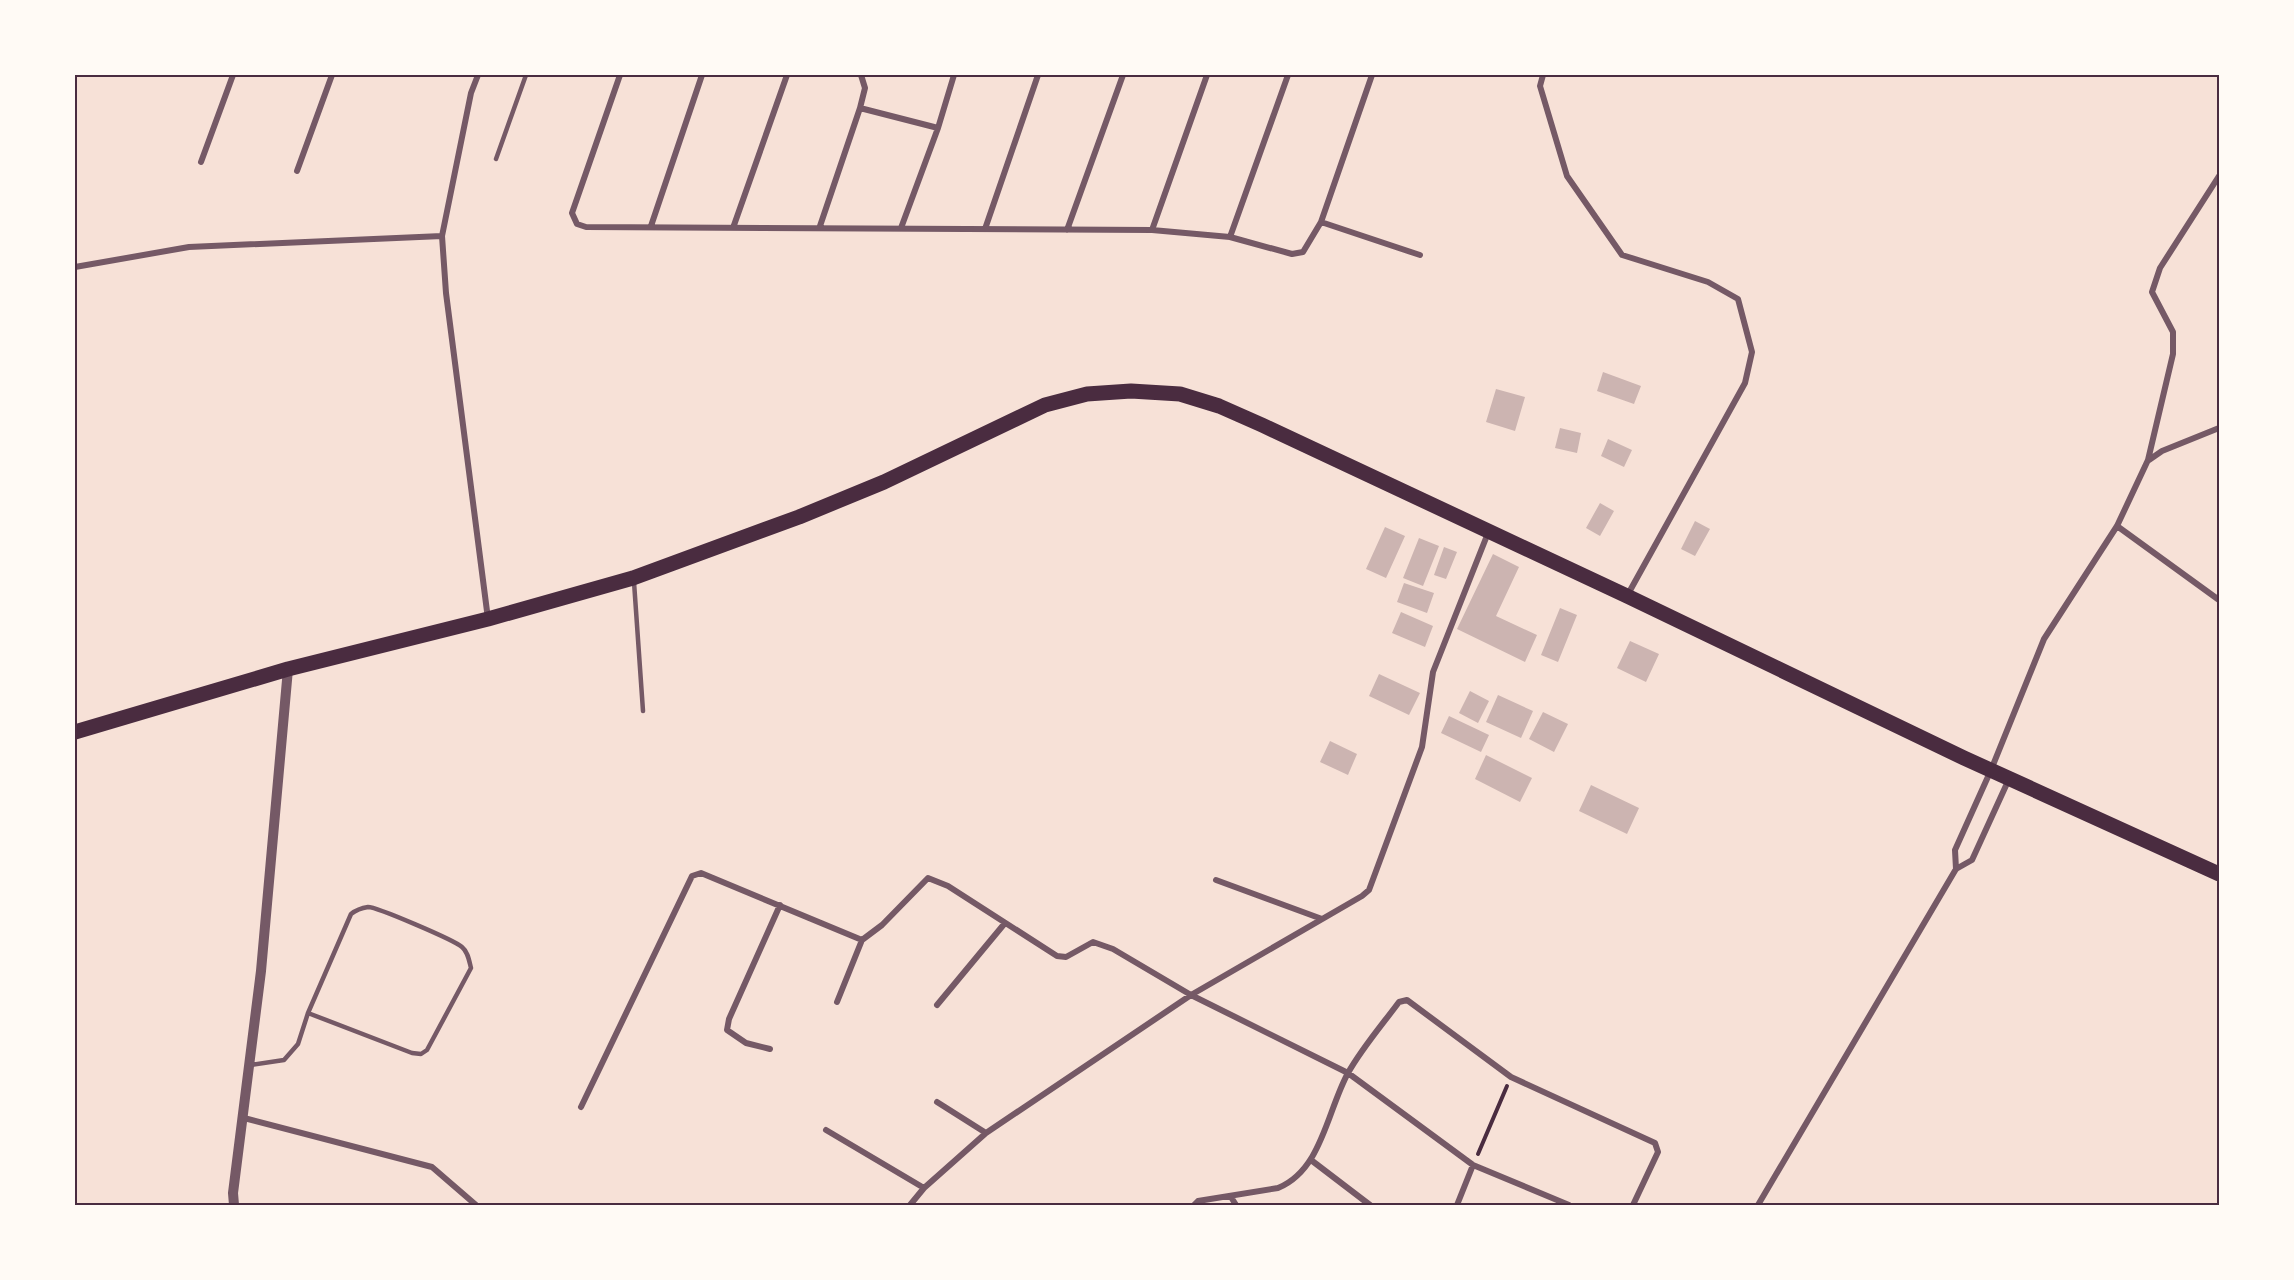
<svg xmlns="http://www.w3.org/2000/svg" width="2294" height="1280" viewBox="0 0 2294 1280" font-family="Bitter,serif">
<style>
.building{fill:#ccb4b1}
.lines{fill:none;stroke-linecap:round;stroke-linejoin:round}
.path{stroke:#4a2c40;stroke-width:4}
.service{stroke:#755966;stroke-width:4.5}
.minor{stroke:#755966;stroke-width:6}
.tertiary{stroke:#755966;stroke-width:10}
.primary{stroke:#4a2c40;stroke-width:15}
.neatline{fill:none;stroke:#4a2c40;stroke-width:2}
</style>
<rect width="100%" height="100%" fill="#f7e1d7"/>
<path class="building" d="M1603 372 1641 386 1634 404 1597 391Z
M1496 389 1525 397 1515 431 1486 422Z
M1560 428 1581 433 1577 453 1555 448Z
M1608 439 1632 450 1624 467 1601 456Z
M1600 503 1614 511 1600 536 1586 528Z
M1695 521 1710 529 1695 556 1681 549Z
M1385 527 1405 536 1386 578 1366 569Z
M1419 538 1439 546 1423 586 1403 578Z
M1444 547 1457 552 1446 579 1434 575Z
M1493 554 1519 567 1496 616 1537 635 1525 662 1457 629Z
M1404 583 1434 593 1427 613 1397 602Z
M1560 608 1577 615 1558 662 1541 655Z
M1401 612 1433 626 1425 647 1392 633Z
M1630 641 1659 654 1646 682 1617 668Z
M1379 674 1420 693 1409 715 1369 696Z
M1470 691 1489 701 1478 723 1459 713Z
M1498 695 1533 711 1521 738 1486 722Z
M1543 712 1568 724 1554 752 1529 739Z
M1449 716 1489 735 1481 752 1441 733Z
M1330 741 1357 754 1348 775 1320 762Z
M1486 755 1532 778 1520 802 1475 779Z
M1591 785 1639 808 1627 834 1579 811Z"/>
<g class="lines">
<path class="path" d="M1478 1154 1507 1086"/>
<path class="service" d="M496 159 526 75
M634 582 643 711
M250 1065 284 1060 298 1044 308 1013 412 1053 421 1054 427 1050 471 968C469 960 468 952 462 947 454 940 377 907 368 907 361 908 356 910 351 914L308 1013"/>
<path class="minor" d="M478 75 471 93 442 236 446 293 488 619
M620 75 572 213 577 224 586 227 1152 230 1230 237 1292 254 1303 252 1321 222 1372 75
M861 75 865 88 860 108 938 128
M1543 75 1540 86 1567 176 1622 255 1708 282 1738 299 1752 352 1745 383 1627 596
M201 162 233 75
M297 171 332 75
M1321 222 1420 255
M651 226 702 75
M820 226 860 108
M733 228 787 75
M901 228 938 128 954 75
M985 229 1038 75
M1067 230 1123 75
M1152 230 1207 75
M1230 237 1288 75
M75 267 189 247 442 236
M2149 460 2162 451 2219 428
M2117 526 2219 600
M1956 869 1955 850 1991 770 2044 639 2117 526 2148 460 2173 354V332L2152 292 2160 268 2219 176
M1216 880 1322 919
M837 1002 862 940
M937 1005 1005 923
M770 1049 746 1043 727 1030 729 1019 780 905
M937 1102 986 1133
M581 1107 692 876 701 873 862 940 882 925 928 878 948 886 1057 956 1066 957 1093 942 1113 949 1191 995 1348 1073 1473 1165 1569 1205
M244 1118 432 1167 476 1205
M826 1130 924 1188
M1311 1160 1370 1205
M1231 1197 1236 1205
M910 1205 924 1188 986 1133 1191 995 1362 896 1369 890 1422 747 1433 672 1488 533
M1194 1205 1198 1201 1278 1188C1322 1170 1327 1111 1348 1073 1362 1048 1382 1025 1399 1002L1407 1000 1511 1077 1655 1143 1658 1152 1633 1205
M1457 1205 1473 1165
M1758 1205 1956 869 1972 860 2009 779"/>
<path class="tertiary" d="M234 1205 233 1193 261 971 288 669"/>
<path class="primary" d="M75 732 288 669 488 619 633 578 799 517 884 482 1045 405 1087 394 1131 391 1180 394 1219 406 1262 425 1627 596 1964 758 2219 874"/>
</g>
<rect width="2294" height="1280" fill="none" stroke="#fffaf5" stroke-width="153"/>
<rect x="76" y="76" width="2142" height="1128" class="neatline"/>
</svg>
